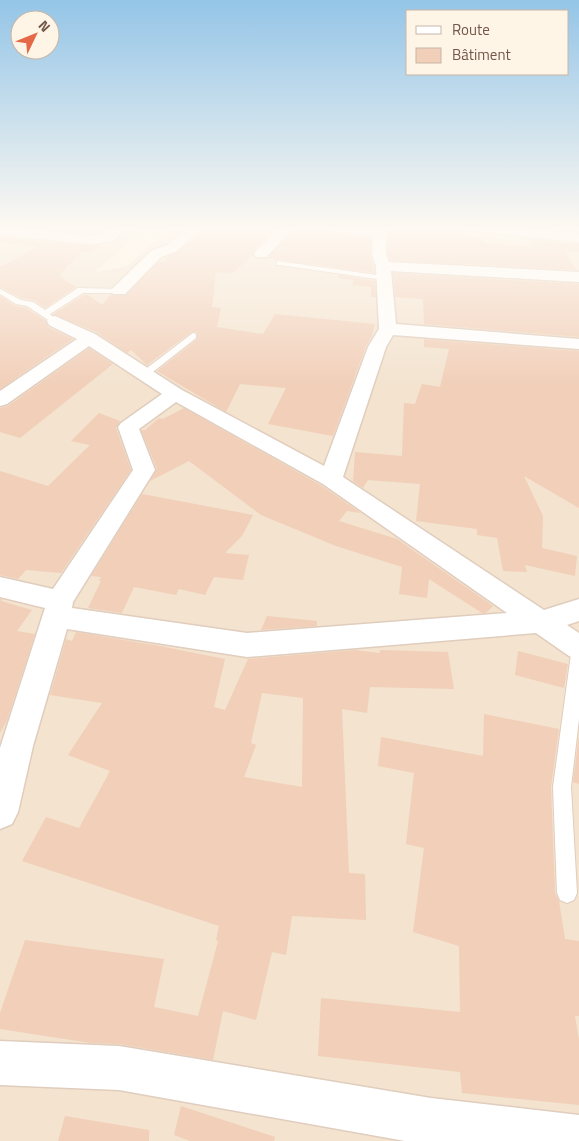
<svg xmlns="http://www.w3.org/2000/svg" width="579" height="1141" viewBox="0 0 579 1141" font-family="'Titillium Web',sans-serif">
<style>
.residential{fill:#f3e3cf}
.building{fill:#f1cfb9;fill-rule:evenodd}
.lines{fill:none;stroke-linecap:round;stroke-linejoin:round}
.lane-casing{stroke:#e0cdbd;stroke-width:2}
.street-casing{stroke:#e0cdbd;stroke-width:3}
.lane{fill:#fff;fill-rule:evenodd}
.street{fill:#fff;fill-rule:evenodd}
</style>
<rect width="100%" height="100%" fill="#fcf1e1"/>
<path class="residential" d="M0 227H147L95 272 126 267 171 227H579V1141H0Z"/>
<path class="building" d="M20 227H59L103 231 93 234Z
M206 227H277L254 250 253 256H251L232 274 216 272 212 307 221 308 217 327 263 334 275 314 375 324 372 336 366 346 333 436 268 424 286 388 240 384 226 412 157 371 197 339V332H192L147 365 131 350 127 353 96 332 53 314 84 295H88L102 305 110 295H126L158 262H164L166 257 178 252Z
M297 227H323L332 233 371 238 370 254 374 273 267 258Z
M389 227H460V236L481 237 483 243 534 247 529 239H532L579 244V252H565L577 270 390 260 388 254Z
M0 237 93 246 101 245 91 253 81 252 59 276 76 287 45 308 34 300 22 298 0 287V267L38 247 0 242Z
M393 273 579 284V337L424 324 423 299 395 297Z
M340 275 375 281 376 297H371V287L352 285 354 280 338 278Z
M0 296 15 306 26 308 45 320 48 327 73 339 0 389Z
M424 339 579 351V508L524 476 543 516 542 548 577 556 575 576 525 565 527 572 503 571 497 538 477 535V529L416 521 420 484 368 480 363 488 353 481 355 452 402 456 404 403 415 404 422 384 440 387 449 349 424 347Z
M89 348 113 364 20 438 0 432V408L8 406Z
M184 408 322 486 361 513 347 511 339 521 397 539 493 606 486 613H482L429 579 427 598 399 594 402 567 336 546 261 515 189 461 150 481 157 469 141 430H145L159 418 163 419Z
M99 413 120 421 116 428 131 470 61 573 26 570 18 579 0 575V471L48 486 90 445 71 441Z
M142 494 253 515 242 536 225 553 249 555 243 580 214 577 205 595 179 589 176 595 134 587 122 613 88 608 101 581 99 580 101 577 91 576Z
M0 599H2L1 601 32 610 17 631 35 634 7 720 0 733Z
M267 616 317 621V626L261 630Z
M76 632 160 646 225 659 214 707 225 710 248 659 355 650 380 653V650L448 652 454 689 370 687 367 713 342 709 349 873 365 874 366 920 292 916 286 955 272 952 256 1020 223 1011 213 1060 119 1044 91 1043 0 1029V1013L25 940 164 959 154 1007 198 1016 218 941 216 940 219 926 22 861 46 817 79 828 110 771 68 755 102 703 50 695 66 639 72 641ZM262 693 303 698 302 787 244 777 256 745 251 743Z
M518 651 568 664 564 688 515 675Z
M484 714 559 729 551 787 555 893 559 901 565 939 579 941V1016H575L579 1040V1105L462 1093 460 1072 318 1056 321 998 460 1012 459 946 413 932 424 848 406 844 414 773 378 766 381 737 483 756Z
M579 735V784L573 782Z
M181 1106 275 1137 274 1141H190L174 1135Z
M65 1116 149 1130V1141H58Z"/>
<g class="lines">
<g class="lane-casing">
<path id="lane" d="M277 261 384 276 388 278 384 280 280 265H277Z
M78 288 119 289 123 291 119 293H83L50 314 55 319 51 322 27 306 16 304 0 294V289L21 300 33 302 45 310Z
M193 333 196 334V338L149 375H143V371Z
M579 648V719L571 787 577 893 574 900 567 903 560 900 557 893 553 787 571 654 574 650Z"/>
</g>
<g class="street-casing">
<path id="street" d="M0 227 93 236C105 234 112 227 124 227L126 229 113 241 93 244 0 235Z
M189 227H204L177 251 161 257 125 294H113L111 291 113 288 151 251 167 245Z
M280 227H295L266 257H256L254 254 256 251Z
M325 227H387L386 254 389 262 579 272V282L391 271 396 324 579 339V349L393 335 386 347 343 477 544 610 579 599V621L567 625 579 633V660L569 656 536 633 247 657 67 629 33 746 18 812 12 824 0 829V748L45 608 0 597V577L53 589 133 470 118 427 121 423 162 394 89 346 7 404 0 406V391L77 339 49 325 47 321 49 317 55 316 95 334 182 390 324 466 368 347 379 329 376 266 372 254 373 236 332 231ZM176 402 323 484 507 613 247 633 72 608 73 602 155 470 139 429Z
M466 227H513L579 234V242L473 231Z
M0 1041 119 1046 431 1098 579 1115V1141H405L119 1090 0 1085Z"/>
</g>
<use href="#lane" class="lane"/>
<use href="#street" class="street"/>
</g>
<linearGradient id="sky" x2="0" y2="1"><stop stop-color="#94c5e7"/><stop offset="0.59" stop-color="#fef9f2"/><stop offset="1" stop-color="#fef9f2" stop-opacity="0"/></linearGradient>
<rect width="579" height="387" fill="url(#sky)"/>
<rect x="406" y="10" width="162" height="65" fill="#fff5e7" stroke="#c7b6a7"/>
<rect x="416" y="26" width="25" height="8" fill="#ffffff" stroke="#c7b6a7"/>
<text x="452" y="35" font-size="15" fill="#725748">Route</text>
<rect x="416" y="48" width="25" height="15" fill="#f1cfb9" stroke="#c7b6a7"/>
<text x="452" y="60" font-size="15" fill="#725748">Bâtiment</text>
<g transform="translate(35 35) rotate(47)"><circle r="24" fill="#fff5e7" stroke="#c7b6a7"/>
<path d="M0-4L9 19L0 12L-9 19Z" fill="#e56946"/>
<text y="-8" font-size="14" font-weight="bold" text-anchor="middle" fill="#725748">N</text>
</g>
</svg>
